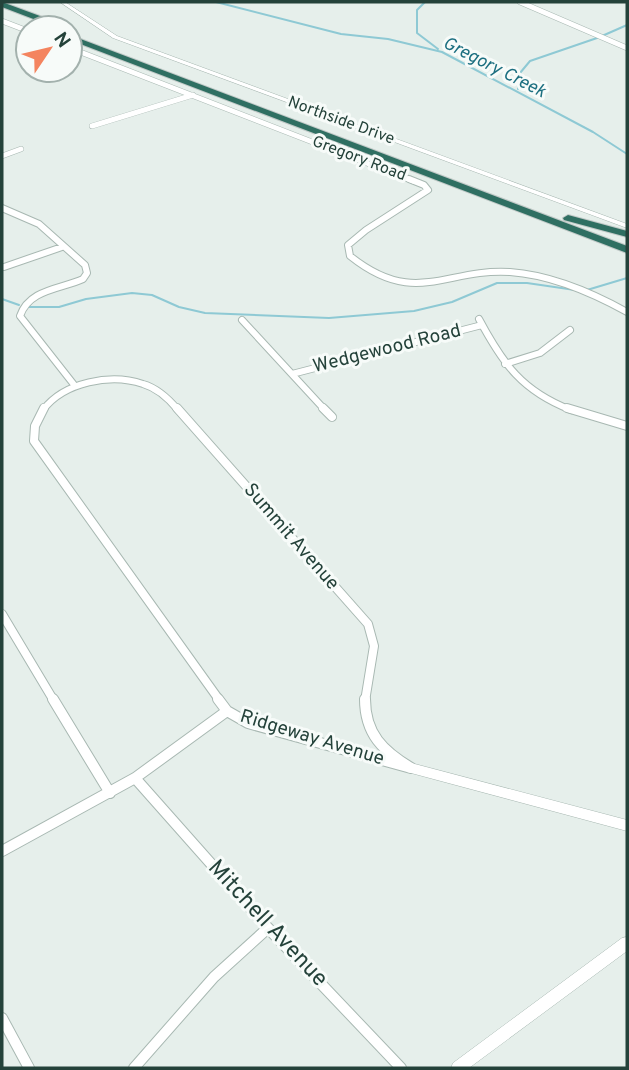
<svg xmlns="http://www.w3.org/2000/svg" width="629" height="1070" viewBox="0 0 629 1070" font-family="Overpass,sans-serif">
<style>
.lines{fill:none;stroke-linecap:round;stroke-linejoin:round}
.stream{stroke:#8ec9d4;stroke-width:2}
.minor-far3-casing{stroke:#a8b8b2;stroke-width:6}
.minor-far2-casing{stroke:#a8b8b2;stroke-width:8}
.minor-far1-casing{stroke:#a8b8b2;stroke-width:10}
.minor-casing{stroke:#a8b8b2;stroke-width:12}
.tertiary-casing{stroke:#a8b8b2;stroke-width:1}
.motorway-casing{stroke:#c2cac8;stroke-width:2}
.minor-far3{stroke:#fff;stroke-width:5}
.minor-far2{stroke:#fff;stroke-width:6}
.minor-far1{stroke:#fff;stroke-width:8}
.minor{stroke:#fff;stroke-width:10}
.tertiary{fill:#fff;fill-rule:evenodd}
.motorway{fill:#2f6f62;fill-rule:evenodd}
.labels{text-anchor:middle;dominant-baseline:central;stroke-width:6;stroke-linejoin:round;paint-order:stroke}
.far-street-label{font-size:16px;fill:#24423a;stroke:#f7fbf9}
.far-water-label{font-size:18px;font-style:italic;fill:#1c6f80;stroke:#f7fbf9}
.street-label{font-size:19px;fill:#24423a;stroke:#f7fbf9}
.near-street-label{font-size:23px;fill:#24423a;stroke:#f7fbf9}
</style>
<rect width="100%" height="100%" fill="#e6efeb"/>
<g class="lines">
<path class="stream" d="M216 2 341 34 388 39 442 52 593 132 627 154
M425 2 417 10V33L438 49
M602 36 627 25
M518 89 520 73 530 61 597 38
M587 290 627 278
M2 299 19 305
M28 307H59L86 299 132 293 152 295 179 307 205 313 329 318 414 311 452 302 497 283H527L575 290"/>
<g class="minor-far3-casing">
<path id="minor-far3" d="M520 2 627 48
M2 21 28 31
M70 48 413 181
M92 126 193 95
M2 156 21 149"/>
</g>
<g class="minor-far2-casing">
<path id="minor-far2" d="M409 179 424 185 428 190 366 230 348 245 350 256C415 308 445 268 510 272 552 275 591 292 627 312
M2 208 39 224 85 265 87 273 83 279C61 289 29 289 20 316L75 386
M4 267 62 247
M479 319C503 364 522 391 571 410
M242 320 325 410
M505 364 540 353 570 330
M292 374 482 325
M43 410C64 382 111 373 143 384 157 388 169 399 178 410"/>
</g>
<g class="minor-far1-casing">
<path id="minor-far1" d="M44 408 35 426 34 441 220 701
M177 408 368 624 374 646 365 701
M323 408 332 417
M567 408 627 426
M2 614 54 701"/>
</g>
<g class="minor-casing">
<path id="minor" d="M53 699 110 793
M218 699 227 711 248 723 411 768C383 751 365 734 365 699
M135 778 268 928 401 1068
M2 851 135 778 227 711
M2 1018 29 1068
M134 1068 214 977 268 928"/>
</g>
<g class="tertiary-casing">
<path id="tertiary" d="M60 2H65L117 36 627 224V228L113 38Z
M411 763 627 820V831L411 773 407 772 405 768 407 764Z
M627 937V951L469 1068H451L453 1063 622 938Z"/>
</g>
<g class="motorway-casing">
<path id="motorway" d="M2 2 67 26 68 28H57L2 7Z
M70 35 627 246V253L70 40Z
M568 215 627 231V237L564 220 563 218Z"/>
</g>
<use href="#minor-far3" class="minor-far3"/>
<use href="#minor-far2" class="minor-far2"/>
<use href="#minor-far1" class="minor-far1"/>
<use href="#minor" class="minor"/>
<use href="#tertiary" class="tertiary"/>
<use href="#motorway" class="motorway"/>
</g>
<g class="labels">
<g class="far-street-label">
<text transform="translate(341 121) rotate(20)">Northside Drive</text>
<text transform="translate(359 159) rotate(21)">Gregory Road</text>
</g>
<g class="far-water-label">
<text transform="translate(494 68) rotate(27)">Gregory Creek</text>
</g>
<g class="street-label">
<text transform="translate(387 349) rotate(-14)">Wedgewood Road</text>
<text transform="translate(291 537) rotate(49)">Summit Avenue</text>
<text transform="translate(312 738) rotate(17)">Ridgeway Avenue</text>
</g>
<g class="near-street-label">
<text transform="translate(267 924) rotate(47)">Mitchell Avenue</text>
</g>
</g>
<rect width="629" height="1070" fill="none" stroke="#24423a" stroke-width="7"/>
<g transform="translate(49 49) rotate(55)"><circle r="33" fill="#f7fbf9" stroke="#a3b1ad" stroke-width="2"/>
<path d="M0-5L12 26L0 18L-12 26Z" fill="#f4845f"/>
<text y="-10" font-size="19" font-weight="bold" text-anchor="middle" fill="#24423a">N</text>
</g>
</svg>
